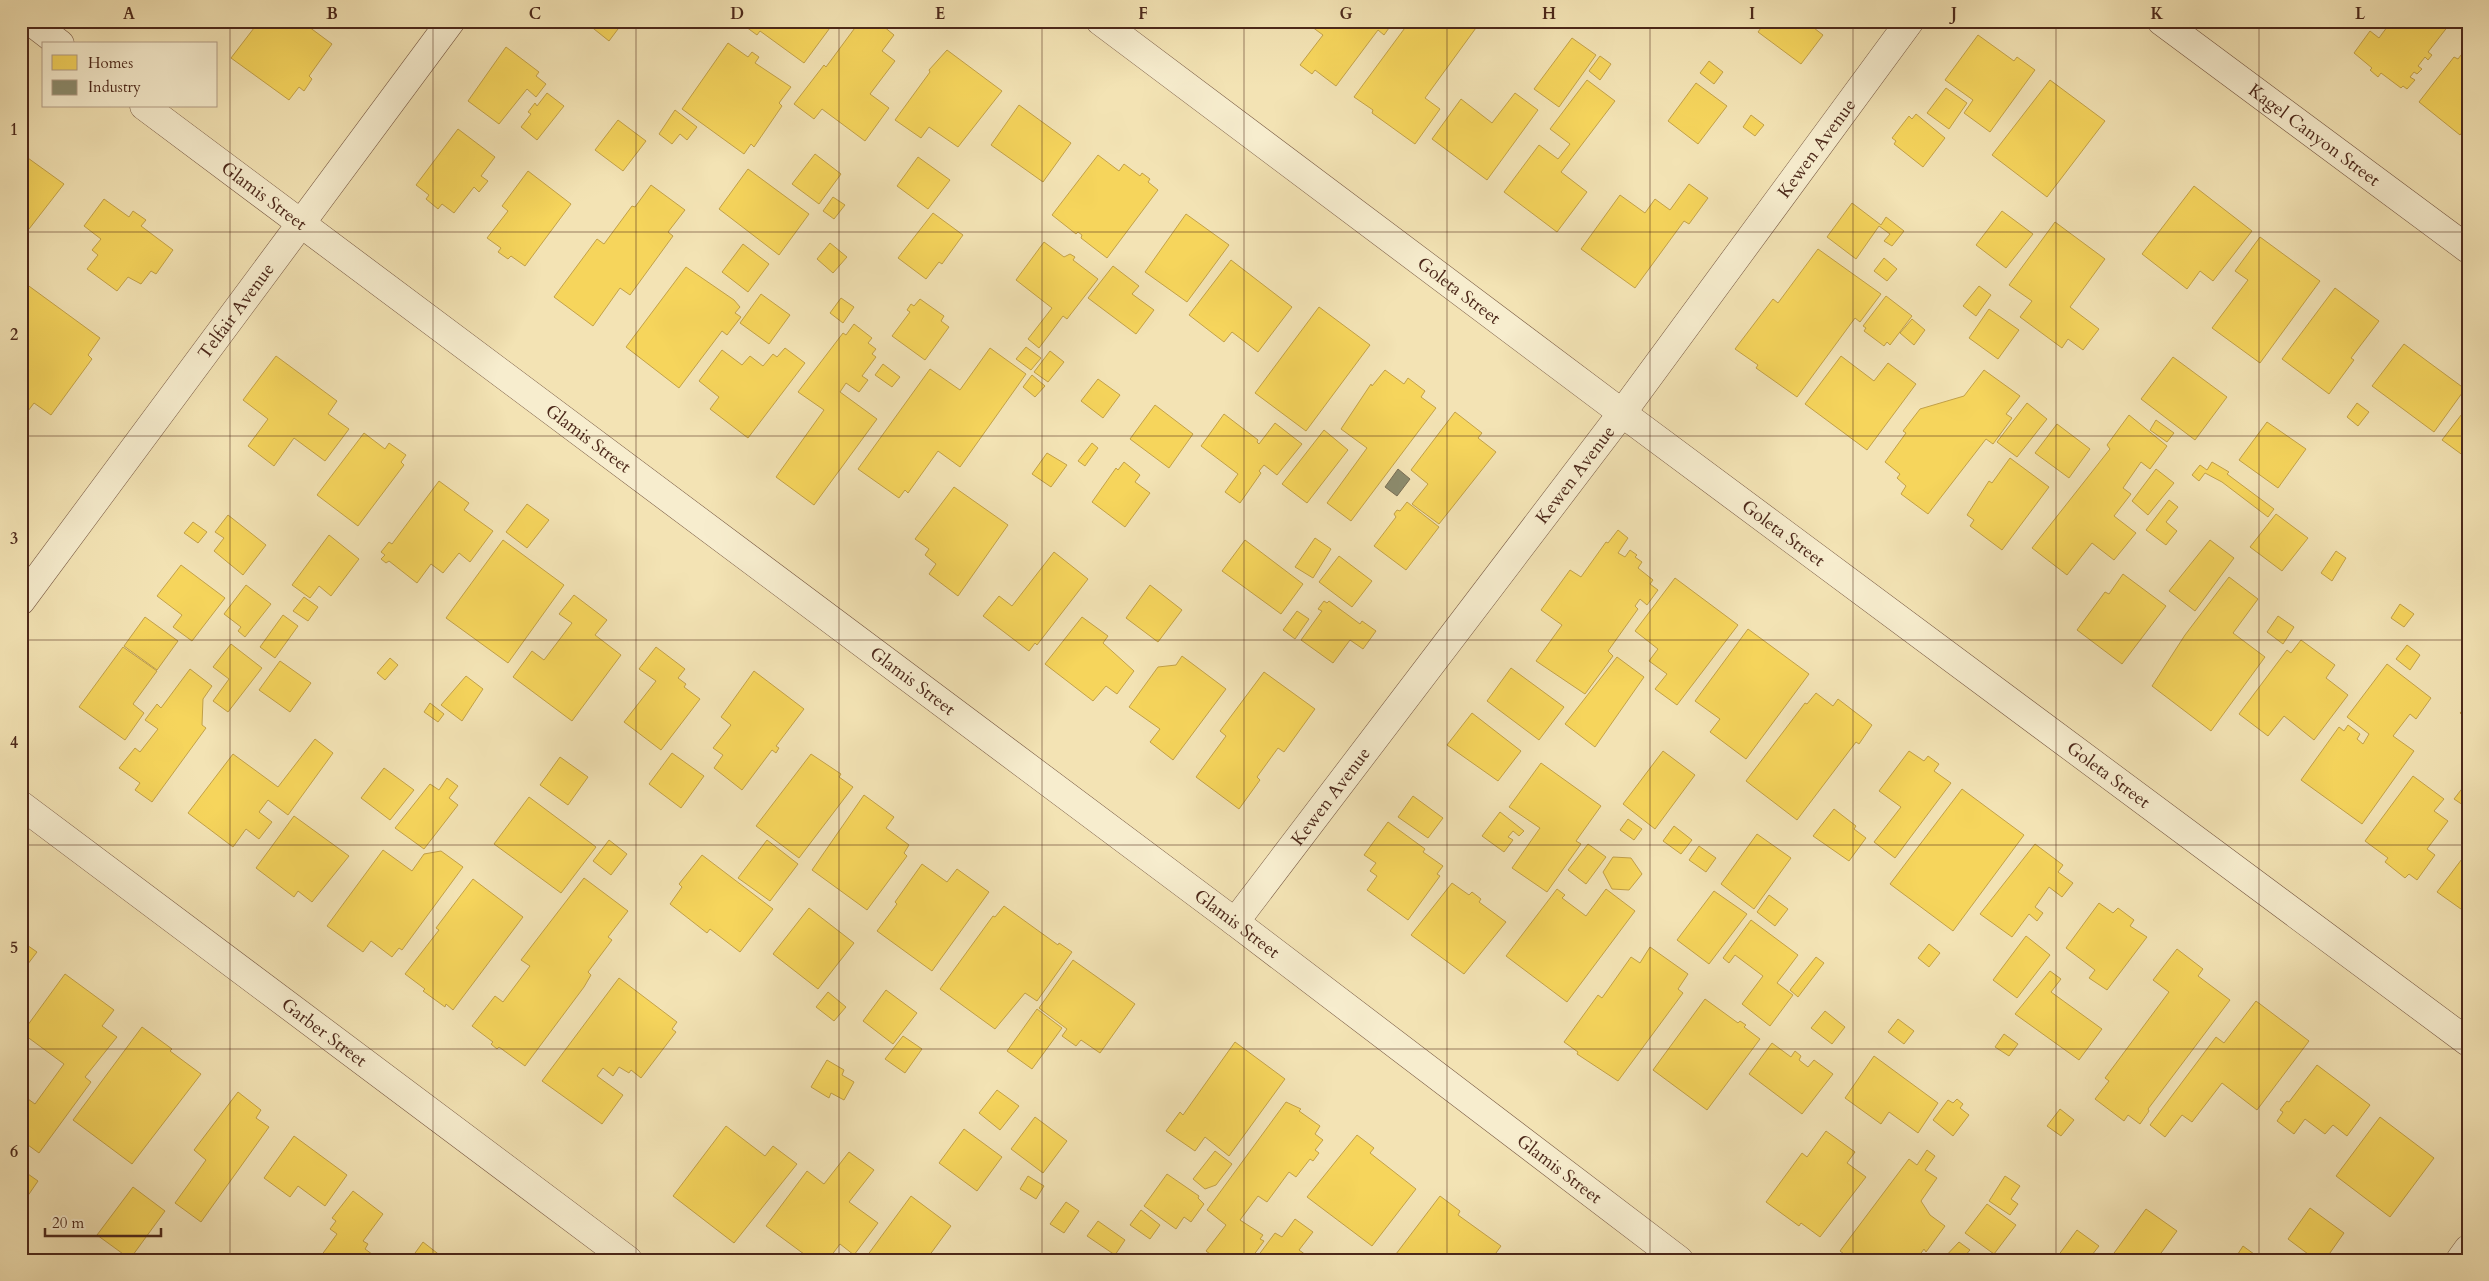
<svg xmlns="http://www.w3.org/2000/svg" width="2489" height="1281" viewBox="0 0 2489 1281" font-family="Cardo,serif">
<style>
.homes{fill:#f6d55c;stroke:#c3a148}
.industry{fill:#8c8c6e;stroke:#796e55}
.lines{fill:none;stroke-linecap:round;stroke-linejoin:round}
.minor-casing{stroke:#765740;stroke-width:29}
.minor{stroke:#f7edce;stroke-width:28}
.grid{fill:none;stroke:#4c281a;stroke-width:1;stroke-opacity:0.55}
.labels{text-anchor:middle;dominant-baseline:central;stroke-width:5;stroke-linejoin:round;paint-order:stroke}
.street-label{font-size:18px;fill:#4c281a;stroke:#f7edce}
.neatline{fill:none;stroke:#4c281a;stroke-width:2}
.grid-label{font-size:16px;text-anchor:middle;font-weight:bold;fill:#4c281a}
</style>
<rect width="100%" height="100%" fill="#f3e3b4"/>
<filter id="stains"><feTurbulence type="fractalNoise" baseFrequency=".004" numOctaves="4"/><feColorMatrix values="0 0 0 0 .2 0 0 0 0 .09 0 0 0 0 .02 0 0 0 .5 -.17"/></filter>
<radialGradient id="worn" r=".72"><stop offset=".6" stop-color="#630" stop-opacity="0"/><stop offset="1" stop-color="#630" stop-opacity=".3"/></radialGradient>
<path class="homes" d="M245 21H301L332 44 309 76 312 79 304 91 299 87 289 100 231 58 254 28Z
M584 21H624L609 41Z
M744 21H835L804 63 760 31 757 35 742 24Z
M860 21H877L894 35 882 51 895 61 870 94 889 108 865 141 822 109 814 119 794 104 824 65 826 67Z
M1310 21H1394L1384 35 1378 30 1336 86 1315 70 1312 74 1300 65 1323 35 1308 24Z
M1410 21H1481L1425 98 1440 109 1415 144 1372 113 1373 110 1354 97Z
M1766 21H1805L1823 35 1801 64 1758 32Z
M2401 21H2452L2428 52 2432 55 2428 60 2425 57 2418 66 2422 69 2417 74 2414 72 2410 77 2415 80 2407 89 2403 86 2401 88 2381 73 2378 77 2370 70 2372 68 2354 53 2370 31 2379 38 2390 23 2396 28Z
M1978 35 2014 61 2017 57 2035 70 1990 132 1964 113 1973 100 1945 80Z
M1572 38 1596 55 1559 107 1534 89Z
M728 43 748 57 752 52 759 57 755 63 791 87 779 103 782 106 754 147 751 144 744 154 682 109Z
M2468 46V125L2460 135 2419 102 2454 57 2458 59Z
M506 47 539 72 536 76 546 84 536 97 527 89 499 124 468 101Z
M947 50 1002 91 958 147 929 127 921 138 895 120 930 72 929 70Z
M1600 56 1611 64 1600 80 1589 71Z
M1709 61 1723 72 1714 84 1700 73Z
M1587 80 1615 101 1561 172 1587 192 1557 232 1504 192 1539 145 1558 159 1570 144 1550 129Z
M2050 80 2105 121 2047 197 1992 155Z
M1696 83 1727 106 1698 144 1668 121Z
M1946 88 1967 103 1949 129 1927 113Z
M547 93 564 106 537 140 521 127 531 114 528 112 535 103 537 106Z
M1515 93 1538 110 1487 180 1432 139 1461 99 1492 123Z
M1019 105 1071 143 1043 182 991 145Z
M675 110 697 127 687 140 680 134 672 144 659 134Z
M1916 114 1945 138 1923 167 1894 144 1896 141 1892 138 1909 116 1912 119Z
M1751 115 1764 125 1755 136 1743 127Z
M618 120 646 141 623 171 595 150Z
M458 129 495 157 481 176 488 181 479 192 474 187 454 213 442 204 438 209 426 199 429 195 416 185Z
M21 153 64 184 29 229 21 223Z
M815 154 841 174 819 204 792 184Z
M1098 155 1119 171 1124 164 1140 176 1142 173 1150 179 1148 182 1158 190 1107 258 1081 238 1082 235 1078 232 1076 234 1052 215Z
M918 157 950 180 928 209 897 186Z
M748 169 809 214 779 255 719 209Z
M528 171 571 204 525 266 511 256 508 259 498 252 501 248 487 238 508 211 502 206Z
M1689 184 1708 198 1689 224 1684 221 1635 288 1581 249 1620 195 1645 213 1655 199 1670 210Z
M651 185 685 210 668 232 673 236 630 295 620 288 593 326 554 297 597 239 604 244 632 206 635 207Z
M2194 186 2252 231 2213 281 2200 271 2187 289 2142 254Z
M833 197 845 205 834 219 823 211Z
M104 199 129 217 133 211 146 220 141 226 173 250 156 274 151 271 141 284 128 277 117 291 87 269 98 255 92 250 101 239 84 226Z
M1852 203 1881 225 1886 217 1904 231 1892 246 1884 241 1890 234 1879 226 1856 259 1827 237Z
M2002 211 2033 234 2006 268 1976 245Z
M933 213 963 235 942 264 939 262 926 279 898 258Z
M1186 214 1229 245 1187 302 1145 272Z
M2055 222 2105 259 2070 307 2099 329 2083 350 2068 339 2062 348 2020 317 2032 301 2009 285Z
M2260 237 2320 281 2260 363 2212 328 2248 280 2235 271Z
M1044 242 1064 257 1070 254 1075 257 1073 260 1098 279 1067 319 1063 316 1039 348 1028 339 1052 308 1016 280Z
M830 243 847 257 833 273 817 259Z
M743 244 769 264 748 292 722 272Z
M1818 249 1881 294 1860 322 1855 318 1797 397 1756 368 1758 365 1735 349 1773 299 1778 303Z
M1884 258 1897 269 1887 281 1874 271Z
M1231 260 1292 307 1258 352 1232 332 1224 342 1189 315Z
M1113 266 1139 286 1132 294 1154 310 1136 334 1088 298Z
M686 267 734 300 740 307 735 313 741 317 727 335 722 331 679 388 626 347Z
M22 281 100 338 88 355 92 359 51 415 34 403 22 419Z
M1979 286 1991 295 1976 316 1963 306Z
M2335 288 2379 321 2351 358 2354 360 2329 394 2282 359Z
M761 294 790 315 769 344 740 323Z
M1886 296 1912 316 1890 345 1887 342 1884 346 1864 331 1866 328 1863 326Z
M841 298 854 307 843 323 830 313Z
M920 299 944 316 941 321 949 327 925 360 892 336 910 312 907 310 911 304 914 306Z
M1319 307 1370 345 1306 431 1255 393Z
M1989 309 2019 330 1998 359 1969 338Z
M1912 319 1925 330 1914 345 1900 333Z
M854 324 872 338 868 343 876 349 872 354 876 357 862 376 868 380 859 392 846 383 840 392 877 419 814 505 776 477 824 410 798 392 843 333 846 335Z
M2404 344 2465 389 2434 432 2372 386Z
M1026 347 1041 358 1031 370 1016 359Z
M785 348 805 363 748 438 710 409 719 397 699 381 722 350 742 365 750 356 763 366 773 354 777 357Z
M990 348 1026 374 960 467 938 451 908 493 905 490 899 498 858 469 930 369 960 390Z
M1050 351 1064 362 1048 382 1034 372Z
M276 356 337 401 328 414 349 429 325 461 294 438 274 466 248 446 268 419 243 400Z
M1841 356 1874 381 1888 363 1916 384 1867 450 1805 404Z
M2173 357 2227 397 2195 440 2141 399Z
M883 364 900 377 892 387 875 375Z
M1385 370 1404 384 1408 378 1425 391 1421 397 1436 408 1351 521 1327 503 1367 448 1341 429 1371 384 1372 386Z
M1984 370 2020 396 2006 414 2012 418 1993 444 1986 439 1928 514 1901 494 1906 486 1897 478 1900 474 1885 462 1906 433 1903 431 1920 409 1964 396Z
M1032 375 1045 386 1035 397 1023 387Z
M1098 379 1120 395 1103 418 1081 401Z
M2027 403 2047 419 2017 457 1997 442Z
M2357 403 2369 412 2358 426 2347 417Z
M1155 405 1193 434 1169 468 1130 439Z
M2468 406V459L2442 440Z
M1455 412 1482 433 1478 438 1496 452 1439 524 1412 504 1428 484 1411 470Z
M1224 414 1258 440 1257 442 1259 444 1275 423 1302 444 1277 475 1264 465 1259 471 1261 473 1240 503 1225 492 1238 474 1201 446Z
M2129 415 2167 446 2150 469 2141 462 2123 488 2131 494 2114 516 2136 533 2114 560 2092 543 2067 575 2032 548 2110 449 2107 445Z
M2156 420 2174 433 2167 442 2150 430Z
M2267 422 2306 449 2278 488 2239 460Z
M2057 424 2090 449 2069 478 2035 453Z
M1324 430 1348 450 1307 503 1282 484Z
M364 433 385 449 389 443 406 455 401 462 404 465 358 526 317 495Z
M1092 443 1098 448 1085 466 1078 461Z
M1047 453 1067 465 1051 487 1032 474Z
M2010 458 2049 487 2002 550 1970 526 1974 520 1967 515 1989 481 1992 483Z
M1124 462 1140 475 1135 482 1150 493 1125 527 1092 502 1116 468 1118 470Z
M2212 462 2229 472 2227 474 2274 509 2268 517 2222 482 2205 473 2199 481 2192 475 2200 465 2207 470Z
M2156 469 2174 483 2148 515 2132 501Z
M439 481 469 503 464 510 493 531 470 562 459 553 443 573 431 564 417 583 389 561 386 563 381 559 385 555 381 552 389 542 392 544Z
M954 487 1008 525 958 596 929 574 936 564 925 555 929 549 915 539Z
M2169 500 2178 507 2166 522 2177 531 2166 545 2146 530Z
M1407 502 1439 527 1406 570 1374 546 1396 517 1394 514 1397 510 1400 511Z
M527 504 549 520 527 548 506 532Z
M2276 514 2308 538 2282 571 2250 547Z
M228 515 266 545 243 575 214 551 224 538 215 532Z
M193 522 207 532 198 543 184 533Z
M1618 530 1628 538 1618 553 1625 557 1630 550 1637 555 1635 557 1642 562 1638 568 1653 580 1650 584 1658 590 1647 605 1640 599 1635 606 1638 609 1608 651 1613 656 1585 694 1536 661 1562 625 1541 610 1570 570 1581 577 1606 542 1608 543Z
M329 535 359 559 331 596 319 586 310 598 292 585Z
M1315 538 1331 549 1313 578 1295 567Z
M503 540 564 585 508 663 446 618Z
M1245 540 1303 584 1281 614 1222 571Z
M2210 540 2234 558 2195 611 2169 591Z
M2336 551 2346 558 2332 581 2321 573Z
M1054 552 1088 579 1037 645 1035 643 1029 651 983 616 999 596 1012 606Z
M1339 556 1372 581 1352 607 1319 582Z
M181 565 225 598 192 641 173 627 182 615 157 596Z
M2123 574 2166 606 2122 664 2077 630 2105 592 2109 594Z
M2229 577 2258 599 2233 633 2265 657 2211 731 2152 686 2185 635Z
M1675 578 1738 625 1677 705 1655 689 1667 674 1649 661 1658 649 1635 631Z
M246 585 271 604 245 637 238 631 241 627 224 614Z
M1150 585 1182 610 1158 642 1126 618Z
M574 595 607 620 595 635 621 655 572 721 513 677 532 651 544 660 572 623 559 614Z
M304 597 318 607 308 621 293 611Z
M1324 601 1327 603 1329 601 1360 624 1362 621 1376 631 1363 649 1350 640 1333 663 1301 640 1322 611 1318 609Z
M2400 604 2414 614 2404 627 2391 618Z
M1297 611 1309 619 1295 639 1283 630Z
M283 615 298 626 275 658 260 647Z
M2278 616 2294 627 2283 644 2267 632Z
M145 617 178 641 157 670 124 646Z
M1082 617 1108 636 1103 643 1134 671 1117 694 1106 686 1093 701 1045 664Z
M1748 629 1809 674 1746 759 1710 732 1720 719 1695 701Z
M2301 640 2335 665 2326 678 2348 695 2314 740 2284 716 2268 736 2239 714 2287 650 2291 653Z
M231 644 262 668 228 712 213 701 229 679 213 667Z
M2407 645 2420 655 2410 670 2396 659Z
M123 647 157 671 133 704 144 713 125 740 79 707Z
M656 647 685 669 678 678 686 684 684 687 700 699 661 750 624 722 656 681 639 669Z
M1182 656 1226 689 1173 760 1150 742 1160 729 1129 707 1158 667 1176 665Z
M1617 657 1644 677 1595 747 1565 724Z
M390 658 398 665 385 680 377 673Z
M280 661 311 683 290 712 259 690Z
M2387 664 2431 698 2416 719 2410 714 2393 736 2414 751 2362 824 2301 780 2339 727 2344 731 2348 725 2360 734 2357 739 2363 744 2369 734 2347 717Z
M1511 668 1564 707 1539 740 1487 701Z
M190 669 212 686 203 699 202 725 206 728 152 802 135 790 140 783 119 768 135 748 140 752 158 729 145 720 157 704 161 708Z
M754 671 804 709 776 746 779 748 776 753 772 750 742 790 714 768 723 755 713 748 731 725 721 717Z
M1264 672 1315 709 1284 752 1278 748 1257 777 1260 780 1239 809 1196 777 1226 736 1220 731Z
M466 676 483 689 462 721 441 705Z
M1816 693 1833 706 1838 699 1872 725 1859 744 1856 742 1797 820 1746 781 1805 703 1807 704Z
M430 703 444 714 438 722 424 712Z
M2468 704V719L2460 713Z
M1472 713 1521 751 1498 781 1447 745Z
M315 739 333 753 288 815 268 800 259 812 272 822 259 839 246 829 233 847 188 813 233 754 278 787Z
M1663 751 1695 775 1655 829 1623 804Z
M1909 751 1924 761 1928 756 1939 764 1934 771 1951 783 1895 858 1874 842 1901 807 1879 791Z
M672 753 704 776 681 808 649 784Z
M811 754 841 774 839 777 853 787 799 858 756 826Z
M560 757 588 777 568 805 540 785Z
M1541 763 1601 806 1576 841 1581 844 1547 892 1512 868 1540 828 1509 807Z
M384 768 414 790 390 820 361 798Z
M2413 776 2444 799 2434 811 2448 821 2427 849 2435 855 2417 880 2409 874 2405 878 2385 862 2388 858 2365 841Z
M447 778 458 786 449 798 458 805 424 849 395 828 430 784 439 790Z
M2468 781V804L2465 802 2463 805 2454 799Z
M1962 789 2024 835 1953 931 1890 884Z
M864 795 894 817 886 828 909 845 904 853 907 856 867 910 812 870Z
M1413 796 1443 818 1428 838 1398 817Z
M529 797 596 847 561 893 494 844Z
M1834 809 1856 826 1854 829 1866 838 1849 861 1813 836Z
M1500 812 1524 831 1519 836 1513 831 1508 837 1513 840 1504 852 1482 836Z
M294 816 349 856 312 902 298 891 294 897 256 868Z
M1628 819 1642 829 1634 840 1620 830Z
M1388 822 1425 849 1423 852 1443 866 1437 874 1440 876 1408 920 1367 890 1377 876 1370 871 1376 863 1364 855Z
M1674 826 1692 840 1681 854 1663 841Z
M1757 834 1791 858 1754 909 1721 884Z
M609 840 627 854 611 875 593 861Z
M767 840 798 864 770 901 738 878Z
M1588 844 1606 857 1586 884 1568 870Z
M2035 844 2063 865 2058 872 2073 883 2062 897 2049 887 2035 907 2043 913 2037 921 2029 914 2012 937 1980 914Z
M1699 846 1716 858 1706 872 1689 860Z
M383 850 412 871 424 854 441 851 463 867 402 950 399 948 392 957 371 941 363 952 327 926Z
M2468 851V914L2437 892Z
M702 855 773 909 740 952 710 929 707 933 670 904 682 887 679 884Z
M1613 857 1631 858 1642 874 1629 890 1612 889 1603 872Z
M922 864 947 882 957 869 989 892 932 971 877 931 897 904 895 902Z
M584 878 628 911 608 937 612 940 588 972 591 975 584 987 525 1066 499 1047 497 1049 491 1044 493 1042 472 1026 495 996 503 1002 530 966 521 960Z
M473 879 523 917 453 1010 446 1004 445 1007 423 991 425 989 405 974 439 930 436 928Z
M1452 883 1469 895 1472 892 1481 899 1479 902 1506 922 1464 974 1411 935Z
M1557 889 1565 895 1562 898 1586 916 1606 889 1635 911 1567 1002 1506 956Z
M1714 891 1747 914 1709 964 1677 940Z
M1769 895 1788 909 1775 926 1757 912Z
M2099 903 2113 913 2118 908 2134 920 2130 926 2147 937 2107 990 2089 978 2095 970 2066 948Z
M1004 906 1058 945 1059 943 1072 952 1037 1001 1025 993 995 1029 940 989 993 916 995 917Z
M809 908 854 943 818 989 773 954Z
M1751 920 1798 955 1777 983 1793 995 1770 1026 1742 1004 1763 976 1735 955 1729 963 1723 958Z
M2026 936 2050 955 2017 998 1993 980Z
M21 941 37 952 21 973Z
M1929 944 1940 953 1929 967 1918 958Z
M1650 947 1688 974 1678 989 1683 993 1618 1081 1577 1054 1578 1052 1564 1042 1598 995 1602 998 1631 957 1640 963Z
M2177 949 2203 969 2198 976 2230 1000 2148 1109 2149 1111 2140 1124 2128 1115 2124 1121 2095 1099 2109 1081 2105 1078 2169 992 2153 980Z
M1816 957 1824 963 1798 997 1790 990Z
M1073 960 1135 1004 1100 1053 1081 1040 1076 1046 1062 1036 1067 1029 1039 1008Z
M2050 971 2061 979 2051 992 2102 1029 2079 1060 2015 1014Z
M65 974 114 1010 102 1026 117 1037 85 1077 91 1082 39 1153 21 1140V1094L35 1104 64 1064 22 1033Z
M619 978 677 1022 672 1029 676 1032 641 1078 631 1070 629 1073 619 1067 613 1076 603 1068 597 1076 623 1095 602 1124 542 1081Z
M886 990 917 1013 893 1044 863 1021Z
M828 992 846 1007 834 1021 816 1007Z
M1705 999 1738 1023 1740 1021 1746 1025 1744 1027 1760 1039 1707 1110 1653 1070Z
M2256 1001 2309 1041 2257 1110 2222 1083 2192 1122 2182 1115 2165 1137 2150 1125 2216 1037 2224 1043Z
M1037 1009 1062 1028 1032 1069 1007 1051Z
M1825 1011 1845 1027 1832 1044 1811 1028Z
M1898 1019 1914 1031 1904 1044 1888 1032Z
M142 1027 172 1049 170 1051 201 1074 132 1164 73 1120Z
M2004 1034 2018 1044 2009 1056 1995 1047Z
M903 1036 922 1049 905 1073 885 1059Z
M1235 1042 1285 1079 1229 1156 1205 1137 1195 1151 1166 1131 1180 1112 1183 1115Z
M1772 1043 1791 1057 1795 1051 1801 1056 1799 1060 1808 1067 1814 1060 1833 1074 1802 1114 1749 1074Z
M1874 1056 1938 1103 1918 1133 1889 1112 1881 1124 1845 1098Z
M827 1060 844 1070 842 1075 854 1082 844 1100 831 1093 829 1098 811 1087Z
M2317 1065 2370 1105 2347 1136 2333 1125 2325 1134 2305 1119 2294 1134 2277 1121 2283 1112 2280 1110 2287 1101 2289 1102Z
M997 1090 1019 1106 1000 1130 979 1113Z
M238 1092 261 1110 256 1118 269 1127 201 1222 175 1203 206 1160 194 1150Z
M1957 1099 1963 1104 1960 1108 1969 1115 1953 1136 1933 1120 1948 1100 1953 1103Z
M1286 1102 1301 1109 1299 1111 1320 1126 1315 1134 1323 1140 1315 1150 1319 1153 1313 1161 1310 1159 1296 1177 1289 1172 1267 1202 1258 1196 1240 1220 1263 1235 1260 1239 1264 1241 1250 1260H1218L1206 1251 1226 1225 1207 1210Z
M2060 1109 2074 1120 2061 1136 2047 1126Z
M1035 1117 1067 1141 1043 1173 1011 1149Z
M2380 1117 2434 1158 2390 1217 2336 1176Z
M726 1126 765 1156 773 1146 797 1164 734 1243 673 1196Z
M964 1129 1002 1157 977 1191 939 1163Z
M1826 1131 1855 1152 1847 1163 1866 1177 1820 1237 1801 1223 1799 1226 1766 1202 1802 1153 1807 1157Z
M1357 1135 1374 1148 1370 1153 1416 1189 1372 1246 1307 1197Z
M294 1136 347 1175 325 1206 298 1186 290 1197 264 1178Z
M1927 1150 1935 1156 1925 1170 1937 1178 1921 1201 1930 1215 1945 1226 1926 1252 1924 1249 1916 1260H1852L1840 1251 1909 1159 1917 1165Z
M1215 1151 1232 1164 1216 1185 1205 1189 1193 1179Z
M849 1152 874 1170 849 1202 878 1223 854 1255 840 1244 828 1260H812L766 1226 807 1171 824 1184Z
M28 1174 38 1181 27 1197 21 1195V1182Z
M1167 1174 1199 1196 1198 1198 1204 1204 1191 1222 1184 1217 1176 1229 1144 1206Z
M1028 1176 1044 1186 1036 1199 1020 1189Z
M2005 1176 2020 1186 2011 1199 2018 1204 2010 1215 1989 1201Z
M133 1187 165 1211 130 1259 97 1235Z
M353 1191 383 1214 363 1241 368 1244 365 1249 380 1260H318L337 1234 330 1229 336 1221 332 1218Z
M911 1196 951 1226 926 1260H864Z
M1440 1196 1460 1211 1458 1215 1501 1246 1491 1260H1404L1396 1254Z
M1066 1202 1079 1211 1064 1233 1050 1224Z
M1987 1204 2016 1225 1994 1254 1965 1233Z
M2310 1208 2344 1233 2325 1260H2316L2288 1239Z
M2146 1209 2177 1231 2156 1260H2109Z
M1141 1210 1160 1225 1150 1239 1130 1225Z
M1295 1219 1313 1232 1299 1250 1306 1255 1302 1260H1255L1275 1233 1282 1237Z
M1098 1221 1125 1240 1115 1255 1087 1236Z
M2077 1230 2099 1246 2088 1260H2055Z
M423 1242 446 1260H410Z
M1959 1242 1970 1250 1964 1257 1967 1260H1942Z
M2243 1246 2258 1257 2256 1260H2234Z"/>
<path class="industry" d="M1398 469 1410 479 1397 496 1385 487Z"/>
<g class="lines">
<g class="minor-casing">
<g id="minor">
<path d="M30 21 60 44"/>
<path id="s1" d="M1100 21 1622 413 2468 1042"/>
<path id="s2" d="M2161 21 2468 249"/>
<path id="s3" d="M144 106 1235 922 1679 1260"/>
<path id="s4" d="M21 601 451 21"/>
<path id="s5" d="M21 805 628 1260"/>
<path id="s6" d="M1235 922 1622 413 1910 21"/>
<path d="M2460 1260 2468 1249"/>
</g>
</g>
<use href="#minor" class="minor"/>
</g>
<path class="grid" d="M230 21V1260M433 21V1260M636 21V1260M839 21V1260M1042 21V1260M1244 21V1260M1447 21V1260M1650 21V1260M1853 21V1260M2056 21V1260M2259 21V1260M21 232H2468M21 436H2468M21 640H2468M21 845H2468M21 1049H2468"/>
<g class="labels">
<g class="street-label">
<text stroke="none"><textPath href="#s2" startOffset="191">Kagel Canyon Street</textPath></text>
<text stroke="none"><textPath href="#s6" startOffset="968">Kewen Avenue</textPath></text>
<text stroke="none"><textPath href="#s3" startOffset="150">Glamis Street</textPath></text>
<text stroke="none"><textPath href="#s1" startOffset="449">Goleta Street</textPath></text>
<text stroke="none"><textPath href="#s4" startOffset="361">Telfair Avenue</textPath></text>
<text stroke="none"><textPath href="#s3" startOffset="555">Glamis Street</textPath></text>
<text stroke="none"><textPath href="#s6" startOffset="562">Kewen Avenue</textPath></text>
<text stroke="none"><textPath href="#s1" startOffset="854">Goleta Street</textPath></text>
<text stroke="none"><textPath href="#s3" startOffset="960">Glamis Street</textPath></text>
<text stroke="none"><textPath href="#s1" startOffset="1259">Goleta Street</textPath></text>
<text stroke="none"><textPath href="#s6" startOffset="158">Kewen Avenue</textPath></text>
<text stroke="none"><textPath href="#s3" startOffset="1365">Glamis Street</textPath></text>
<text stroke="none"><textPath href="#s5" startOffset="379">Garber Street</textPath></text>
<text stroke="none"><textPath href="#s3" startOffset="1770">Glamis Street</textPath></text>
</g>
</g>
<rect width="2489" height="1281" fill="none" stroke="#f3e3b4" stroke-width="55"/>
<rect x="42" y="42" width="175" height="65" fill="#f7edce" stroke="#b39e86"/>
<rect x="52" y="55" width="25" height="15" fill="#f6d55c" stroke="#b39e86"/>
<text x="88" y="68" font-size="15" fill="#4c281a">Homes</text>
<rect x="52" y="80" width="25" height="15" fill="#8c8c6e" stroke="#b39e86"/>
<text x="88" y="92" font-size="15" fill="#4c281a">Industry</text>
<path d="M45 1228v8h116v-8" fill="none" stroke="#4c281a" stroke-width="2.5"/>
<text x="52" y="1228" font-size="15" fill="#4c281a" stroke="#f7edce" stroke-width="4" paint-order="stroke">20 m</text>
<rect x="28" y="28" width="2434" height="1226" class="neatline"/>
<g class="grid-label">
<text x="129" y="19">A</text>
<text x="332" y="19">B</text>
<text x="535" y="19">C</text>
<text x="737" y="19">D</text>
<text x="940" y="19">E</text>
<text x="1143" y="19">F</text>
<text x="1346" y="19">G</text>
<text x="1549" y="19">H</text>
<text x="1752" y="19">I</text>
<text x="1954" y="19">J</text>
<text x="2157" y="19">K</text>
<text x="2360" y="19">L</text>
<text x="14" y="135">1</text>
<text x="14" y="340">2</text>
<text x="14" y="544">3</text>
<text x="14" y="748">4</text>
<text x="14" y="953">5</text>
<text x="14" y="1157">6</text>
</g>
<rect width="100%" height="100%" filter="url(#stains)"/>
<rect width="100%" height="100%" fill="url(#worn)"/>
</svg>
